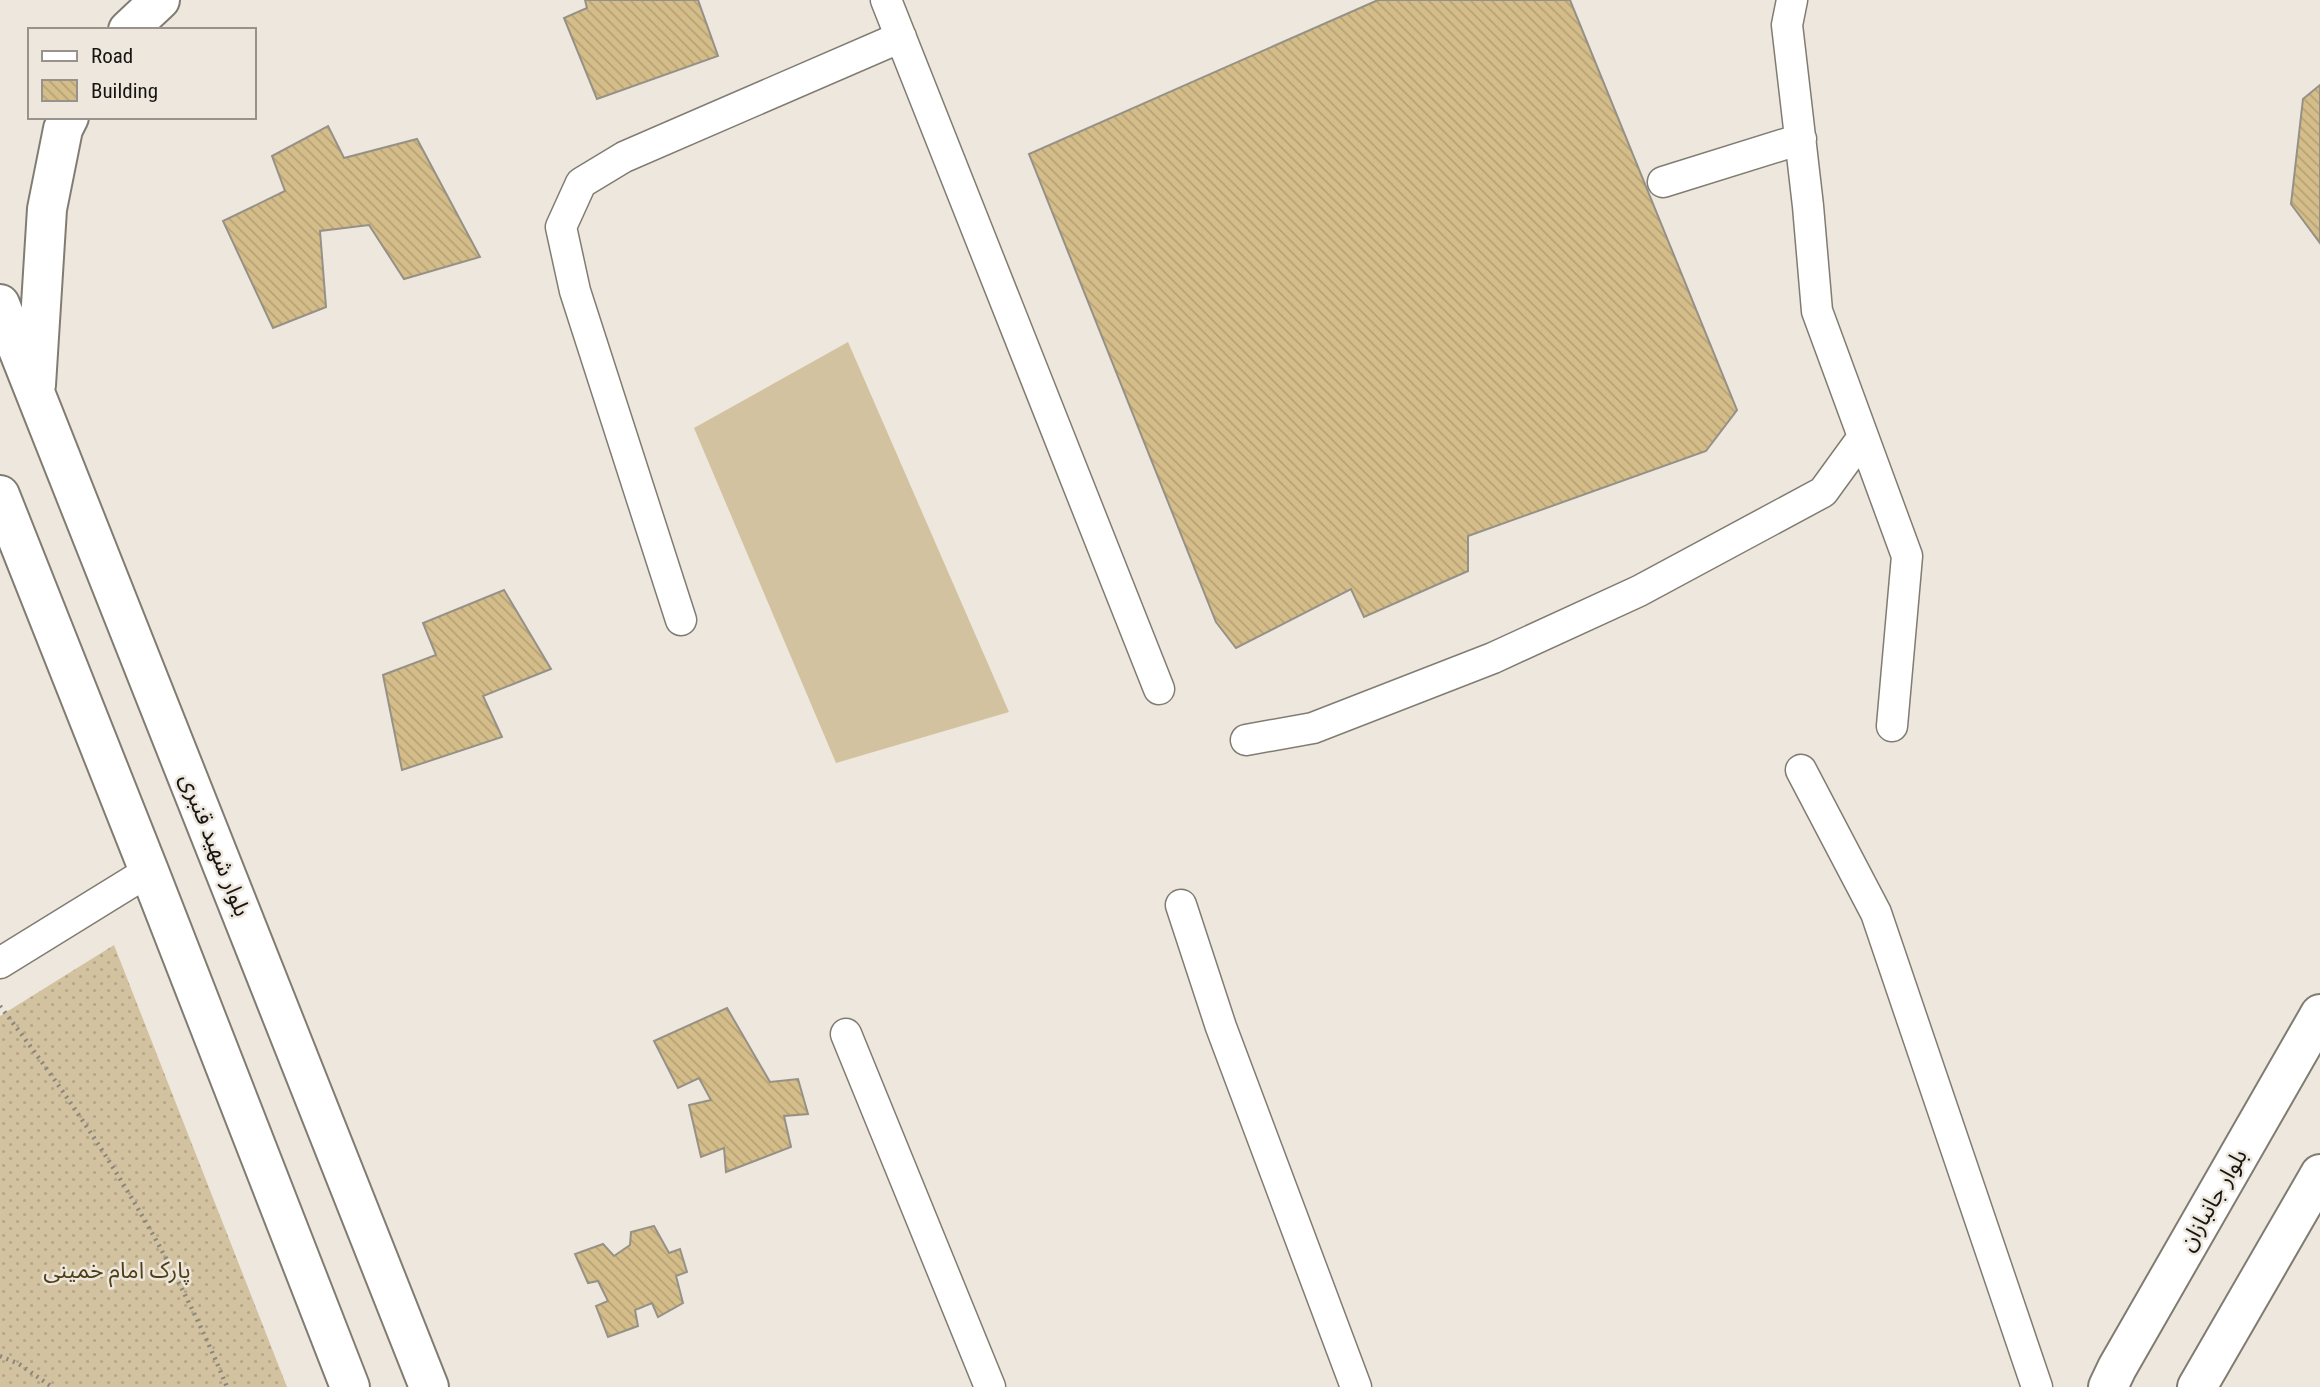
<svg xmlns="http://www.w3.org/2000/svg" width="2320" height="1387" viewBox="0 0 2320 1387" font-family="'Roboto Condensed','Noto Sans Arabic',sans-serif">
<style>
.grass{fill:url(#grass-dots)}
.garden{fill:#d3c29f}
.building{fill:url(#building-back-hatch);stroke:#969187;stroke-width:2}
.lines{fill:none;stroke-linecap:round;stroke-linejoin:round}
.street-casing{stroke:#817c72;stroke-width:33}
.secondary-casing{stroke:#817c72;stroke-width:42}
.highway-casing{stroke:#817c72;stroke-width:42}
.path{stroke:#8a867f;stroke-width:4.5;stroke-dasharray:2 5;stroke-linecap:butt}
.street{stroke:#fff;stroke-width:30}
.secondary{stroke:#fff;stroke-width:38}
.highway{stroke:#fff;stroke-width:38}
.labels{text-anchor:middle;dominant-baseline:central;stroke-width:5;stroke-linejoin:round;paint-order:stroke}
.street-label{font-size:23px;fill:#171512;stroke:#ede7dd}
.park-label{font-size:23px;fill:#503e16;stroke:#ede7dd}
</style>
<defs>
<pattern id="grass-dots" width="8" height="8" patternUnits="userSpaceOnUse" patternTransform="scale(1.75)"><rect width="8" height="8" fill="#d3c29f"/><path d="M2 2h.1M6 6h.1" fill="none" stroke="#b4a688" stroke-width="1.8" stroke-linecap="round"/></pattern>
<pattern id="building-back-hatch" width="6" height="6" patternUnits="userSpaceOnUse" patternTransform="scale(1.75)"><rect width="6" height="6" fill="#d5bd8a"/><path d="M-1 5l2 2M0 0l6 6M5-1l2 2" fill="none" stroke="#b6a276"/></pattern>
</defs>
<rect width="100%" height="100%" fill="#ede7dd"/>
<path class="grass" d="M114 945 287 1387H0V1016Z"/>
<path class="garden" d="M848 342 1009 712 836 763 694 428Z"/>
<path class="building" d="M585 0H698L718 56 597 99 564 18 587 8Z
M1378 0H1570L1737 410 1706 451 1468 536V571L1364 617 1351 589 1236 648 1216 622 1029 154Z
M2320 85V243L2291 204 2303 99Z
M328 126 344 158 417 139 480 257 404 279 369 225 320 231 326 307 273 328 223 221 285 191 272 156Z
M504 590 551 669 483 696 502 737 402 770 383 675 436 655 423 623Z
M727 1008 770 1082 798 1079 808 1114 784 1116 791 1147 726 1172 724 1148 701 1157 689 1105 711 1100 699 1078 678 1088 654 1041Z
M654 1226 669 1253 680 1249 687 1272 676 1276 683 1303 658 1317 652 1303 635 1310 638 1326 608 1337 596 1306 608 1301 598 1281 588 1283 575 1254 603 1244 614 1256 630 1245 631 1232Z"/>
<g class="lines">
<g class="street-casing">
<path id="street" d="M886 0 1159 689
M1792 0 1787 25 1808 206 1817 311 1907 556 1892 726
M1663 182 1801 139
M681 620 575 291 561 227 581 183 624 157 901 37
M1246 740 1313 728 1493 658 1639 591 1823 492 1863 437
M1801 770 1876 913 2037 1387
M1181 905 1221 1027 1356 1387
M0 963 149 871
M846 1034 990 1387"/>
</g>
<g class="secondary-casing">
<path id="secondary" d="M2108 1387 2117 1368 2320 1014
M2197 1387 2320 1174"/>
</g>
<g class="highway-casing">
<path id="highway" d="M128 30 160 0
M0 304 429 1387
M36 385 47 209 63 129 69 117
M0 495 149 871 350 1387"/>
</g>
<path class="path" d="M0 1006C90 1123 171 1250 227 1387
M0 1356 19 1364 52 1387"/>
<use href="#street" class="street"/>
<use href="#secondary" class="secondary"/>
<use href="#highway" class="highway"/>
</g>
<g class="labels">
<g class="street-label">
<text transform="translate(215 845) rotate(68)">بلوار شهید قنبری</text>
<text transform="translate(2213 1200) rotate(-60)">بلوار جانبازان</text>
</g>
<g class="park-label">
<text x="117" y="1270">پارک امام خمینی</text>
</g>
</g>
<rect x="28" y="28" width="228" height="91" fill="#ede7dd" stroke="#97938c" stroke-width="2"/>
<rect x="42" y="51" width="35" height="10" fill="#ffffff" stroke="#97938c" stroke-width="2"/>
<text x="91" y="63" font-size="21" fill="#171512">Road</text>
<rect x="42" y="80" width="35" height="21" fill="url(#building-back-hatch)" stroke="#97938c" stroke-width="2"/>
<text x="91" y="98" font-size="21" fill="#171512">Building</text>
</svg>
